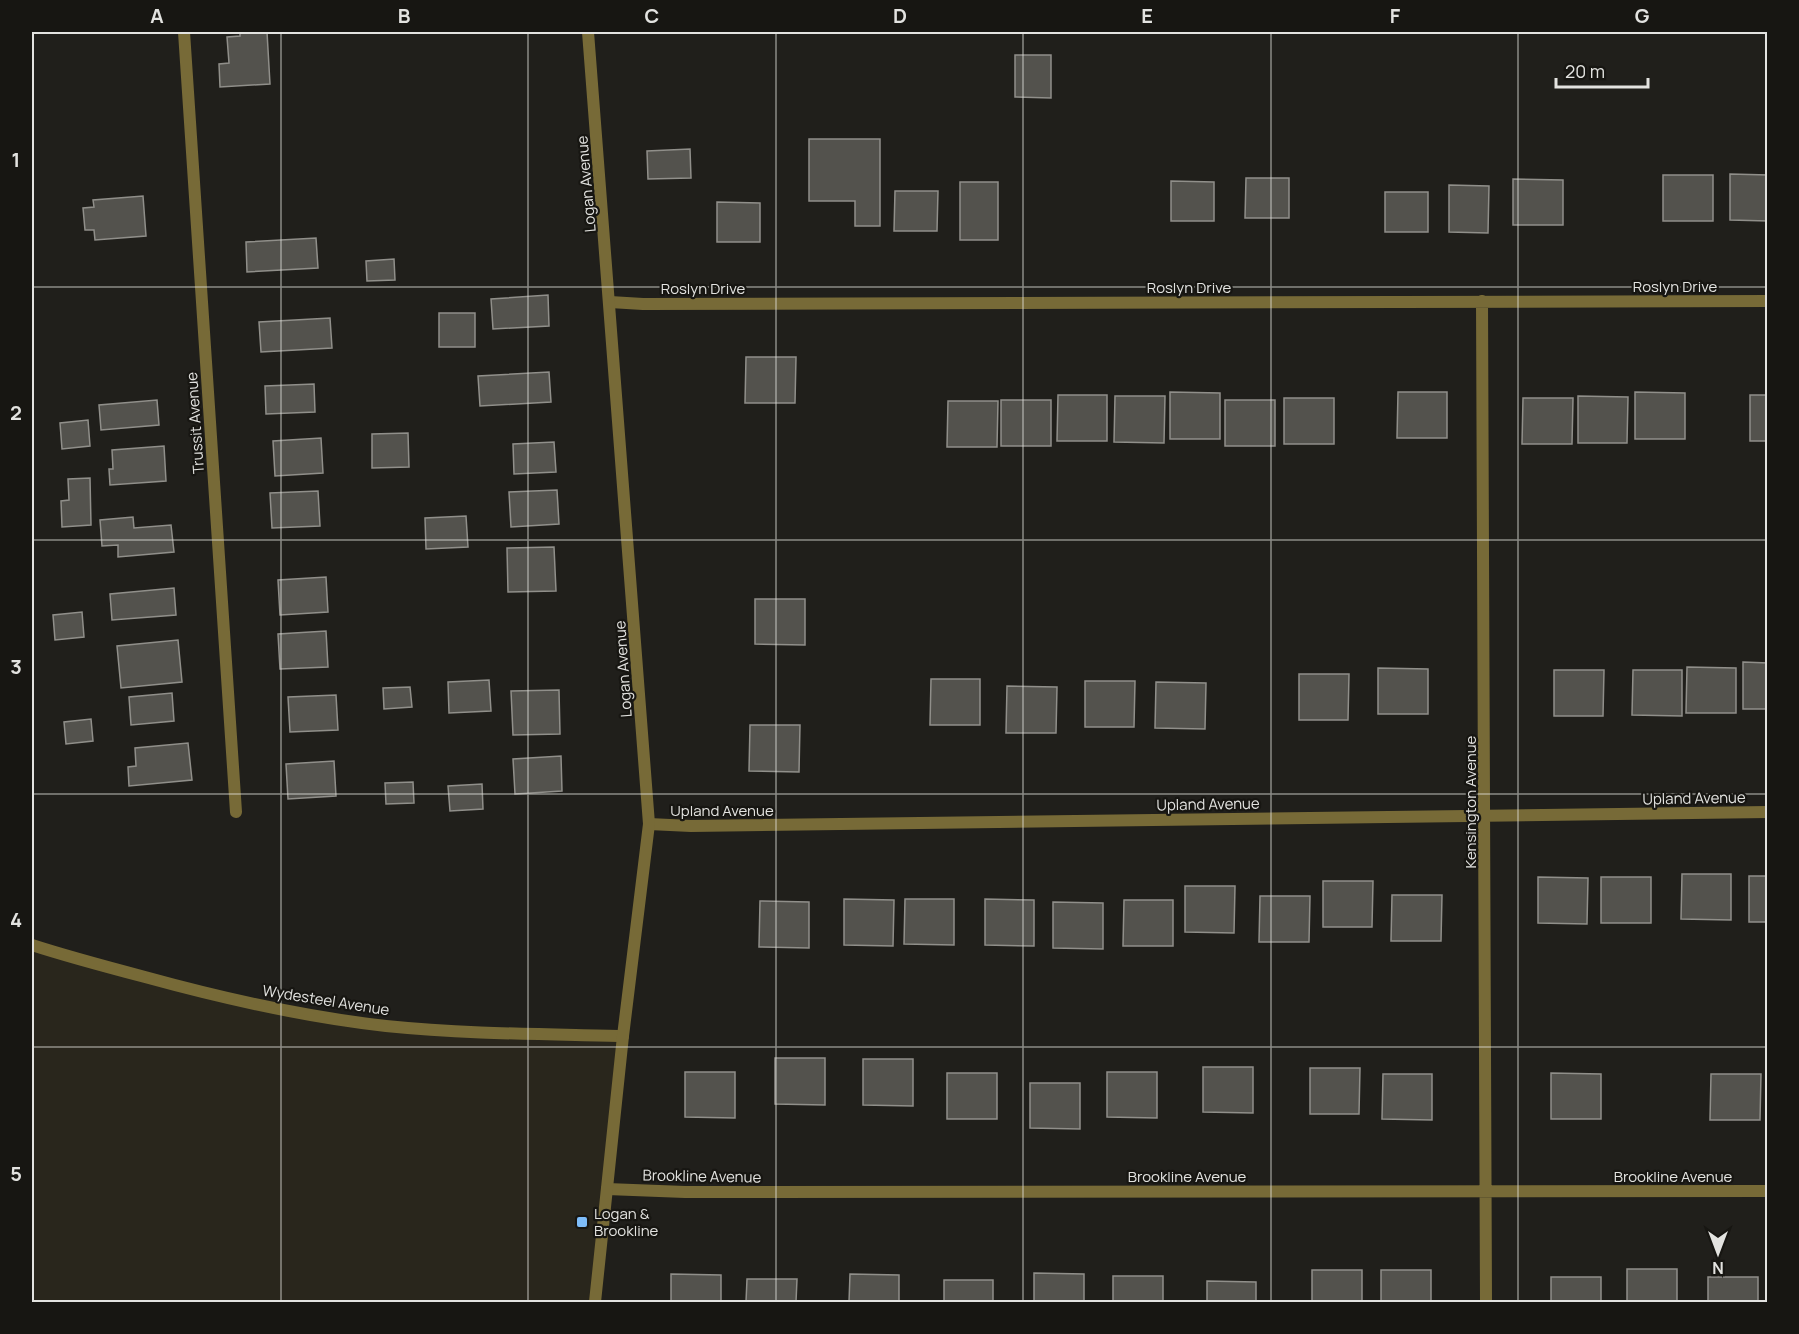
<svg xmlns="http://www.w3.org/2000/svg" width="1799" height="1334" viewBox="0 0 1799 1334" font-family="Manrope,sans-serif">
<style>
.built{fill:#29261c}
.building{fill:#53524d;stroke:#908f8a;stroke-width:1.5}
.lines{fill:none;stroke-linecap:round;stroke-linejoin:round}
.minor{stroke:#776a37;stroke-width:12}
.tertiary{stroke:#776a37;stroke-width:12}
.grid{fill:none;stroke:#e3e3e0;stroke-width:1.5;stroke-opacity:0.55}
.poi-dot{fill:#7ebdf9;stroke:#171612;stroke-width:2}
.labels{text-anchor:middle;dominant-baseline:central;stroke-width:4.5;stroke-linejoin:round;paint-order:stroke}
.street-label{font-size:15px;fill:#e3e3e0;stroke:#171612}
.poi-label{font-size:15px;fill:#e3e3e0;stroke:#171612;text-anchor:start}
.neatline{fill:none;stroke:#e3e3e0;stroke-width:2}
.grid-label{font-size:20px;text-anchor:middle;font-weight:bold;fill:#e3e3e0}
</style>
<rect width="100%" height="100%" fill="#201f1b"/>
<path class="built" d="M32 945 216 996 385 1026 623 1036 595 1302H32Z"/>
<path class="building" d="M240 32H267L270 84 220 87 219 64 229 63 227 37 240 36Z
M1015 55H1051V98L1015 97Z
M809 139H880V226H855V201H809Z
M690 149 691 178 648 179 647 151Z
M1730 174 1768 175V221L1730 220Z
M1663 175H1713V221H1663Z
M1246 178H1289V218H1245Z
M1513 179 1563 180V225H1513Z
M1171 181 1214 182V221H1171Z
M960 182H998V240H960Z
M1449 185 1489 186 1488 233 1449 232Z
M895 191H938L937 231H894Z
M1385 192H1428V232H1385Z
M143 196 146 236 95 240 94 230H85L83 208 94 207 93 200Z
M717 202 760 203V242H717Z
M316 238 318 268 247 272 246 242Z
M394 259 395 280 367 281 366 261Z
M548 295 549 326 493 329 491 299Z
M439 313H475V347H439Z
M330 318 332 348 261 352 259 322Z
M746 357H796L795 403H745Z
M549 372 551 402 480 406 478 376Z
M314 384 315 412 266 414 265 386Z
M1170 392 1220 393V439H1170Z
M1398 392H1447V438H1397Z
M1635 392 1685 393V439H1635Z
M1058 395H1107V441H1057Z
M1750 395H1768V441H1750Z
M1115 396H1165L1164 443 1114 442Z
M1578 396 1628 397 1627 443H1578Z
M1284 398H1334V444H1284Z
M1523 398H1573L1572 444H1522Z
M157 400 159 425 101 430 99 405Z
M1001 400H1051V446H1001Z
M1225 400H1275V446H1225Z
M948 401H998L997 447H947Z
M88 420 90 446 62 449 60 423Z
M408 433 409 467 372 468V434Z
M321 438 323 473 275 476 273 441Z
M554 442 556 472 514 474 513 444Z
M164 446 166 481 110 485 109 469H113L112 450Z
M90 478 91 525 62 527 61 501 69 500 68 479Z
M557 490 559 524 511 527 509 492Z
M318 491 320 526 272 528 270 493Z
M466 516 468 547 426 549 425 518Z
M133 517 134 528 171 525 174 552 118 557V545L102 546 100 520Z
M554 547 556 591 508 592 507 548Z
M326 577 328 612 280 615 278 580Z
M174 588 176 615 112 620 110 594Z
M755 599H805V645L755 644Z
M82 612 84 637 55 640 53 615Z
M326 631 328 667 280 669 278 634Z
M178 640 182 682 121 688 117 646Z
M1743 662 1768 663V709H1743Z
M1687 667 1736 668V713H1686Z
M1378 668 1428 669V714H1378Z
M1554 670H1604L1603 716H1554Z
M1633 670H1682V716L1632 715Z
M1299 674H1349L1348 720H1299Z
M931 679H980V725H930Z
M489 680 491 711 449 713 448 682Z
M1085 681H1135L1134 727H1085Z
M1156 682 1206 683 1205 729 1155 728Z
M1007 686 1057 687 1056 733H1006Z
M410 687 412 707 384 709 383 688Z
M559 690 560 734 513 735 511 691Z
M172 693 174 721 131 725 129 697Z
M336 695 338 730 290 732 288 697Z
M91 719 93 741 66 744 64 722Z
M750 725H800L799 772 749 771Z
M188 743 192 780 129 786 128 767 136 766 135 748Z
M561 756 562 791 515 794 513 759Z
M334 761 336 796 288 799 286 764Z
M413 782 414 803 386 804 385 783Z
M482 784 483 809 450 811 448 786Z
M1682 874H1731V920L1681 919Z
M1749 876H1768V922H1749Z
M1538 877 1588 878 1587 924 1538 923Z
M1601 877H1651V923H1601Z
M1323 881H1373L1372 927H1323Z
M1185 886H1235L1234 933 1185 932Z
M1392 895H1442L1441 941H1391Z
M1260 896H1310L1309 942H1259Z
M844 899 894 900 893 946 844 945Z
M905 899H954V945L904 944Z
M985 899 1034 900V946L985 945Z
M1124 900H1173V946H1123Z
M760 901 809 902V948L759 947Z
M1053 902 1103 903V949L1053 948Z
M775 1058H825V1105L775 1104Z
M863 1059H913V1106L863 1105Z
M1203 1067H1253V1113L1203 1112Z
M1310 1068H1360L1359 1114H1310Z
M685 1072H735V1118L685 1117Z
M1107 1072H1157V1118L1107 1117Z
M947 1073H997V1119H947Z
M1551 1073 1601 1074V1119H1551Z
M1383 1074H1432V1120L1382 1119Z
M1711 1074H1761L1760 1120H1710Z
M1030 1083H1080V1129L1030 1128Z
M1627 1269H1677V1302H1627Z
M1312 1270H1362V1302H1312Z
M1381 1270H1431V1302H1381Z
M1034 1273 1084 1274V1302H1034Z
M671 1274 721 1275V1302H671Z
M850 1274 899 1275V1302H849Z
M1113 1276H1163V1302H1113Z
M1551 1277H1601V1302H1551Z
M1708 1277H1758V1302H1708Z
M747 1279H797L796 1302H746Z
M944 1280H993V1302H944Z
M1207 1281 1256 1282V1302H1207Z"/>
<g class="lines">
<path class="minor" d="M184 32 236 812
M1482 301 1486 1302
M610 302 643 304 1768 301
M649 824 691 826 1768 812
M32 945C69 957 107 967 145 977 225 999 305 1017 386 1026 465 1034 544 1034 623 1036
M607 1189 685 1192 1768 1191"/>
<path class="tertiary" d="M588 32 649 824 623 1036 595 1302"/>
</g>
<path class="grid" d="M281 32V1302M528 32V1302M776 32V1302M1023 32V1302M1271 32V1302M1518 32V1302M32 287H1768M32 540H1768M32 794H1768M32 1047H1768"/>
<rect class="poi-dot" x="576" y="1216" width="12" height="12" rx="3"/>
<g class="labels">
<g class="street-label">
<text transform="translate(586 184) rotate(-95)">Logan Avenue</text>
<text x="1675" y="286">Roslyn Drive</text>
<text x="1189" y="287">Roslyn Drive</text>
<text x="703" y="288">Roslyn Drive</text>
<text transform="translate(195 423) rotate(-94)">Trussit Avenue</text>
<text transform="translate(623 669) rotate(-94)">Logan Avenue</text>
<text transform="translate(1694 798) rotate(-1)">Upland Avenue</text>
<text transform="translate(1470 802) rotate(-90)">Kensington Avenue</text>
<text transform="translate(1208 804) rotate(-1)">Upland Avenue</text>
<text x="722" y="810">Upland Avenue</text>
<text transform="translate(326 1000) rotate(9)">Wydesteel Avenue</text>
<text transform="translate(702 1176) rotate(1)">Brookline Avenue</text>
<text x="1187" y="1176">Brookline Avenue</text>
<text x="1673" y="1176">Brookline Avenue</text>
</g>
<g class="poi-label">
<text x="594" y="1213">Logan &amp;<tspan x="594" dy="17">Brookline</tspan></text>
</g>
</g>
<rect width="1799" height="1334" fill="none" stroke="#171612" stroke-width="66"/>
<g transform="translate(1718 1253) rotate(180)" stroke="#171612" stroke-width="4.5" paint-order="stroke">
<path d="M0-4.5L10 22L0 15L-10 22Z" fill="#e3e3e0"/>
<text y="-9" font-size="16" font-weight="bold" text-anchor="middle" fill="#e3e3e0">N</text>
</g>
<path d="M1556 78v9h92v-9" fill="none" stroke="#e3e3e0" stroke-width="3"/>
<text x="1565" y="78" font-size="18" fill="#e3e3e0" stroke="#171612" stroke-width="4.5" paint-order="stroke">20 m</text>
<rect x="33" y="33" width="1733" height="1268" class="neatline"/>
<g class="grid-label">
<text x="157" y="23">A</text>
<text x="404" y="23">B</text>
<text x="652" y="23">C</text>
<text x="900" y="23">D</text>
<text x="1147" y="23">E</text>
<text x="1395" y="23">F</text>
<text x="1642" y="23">G</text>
<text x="16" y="167">1</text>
<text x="16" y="420">2</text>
<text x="16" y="674">3</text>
<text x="16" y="927">4</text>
<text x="16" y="1181">5</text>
</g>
</svg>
